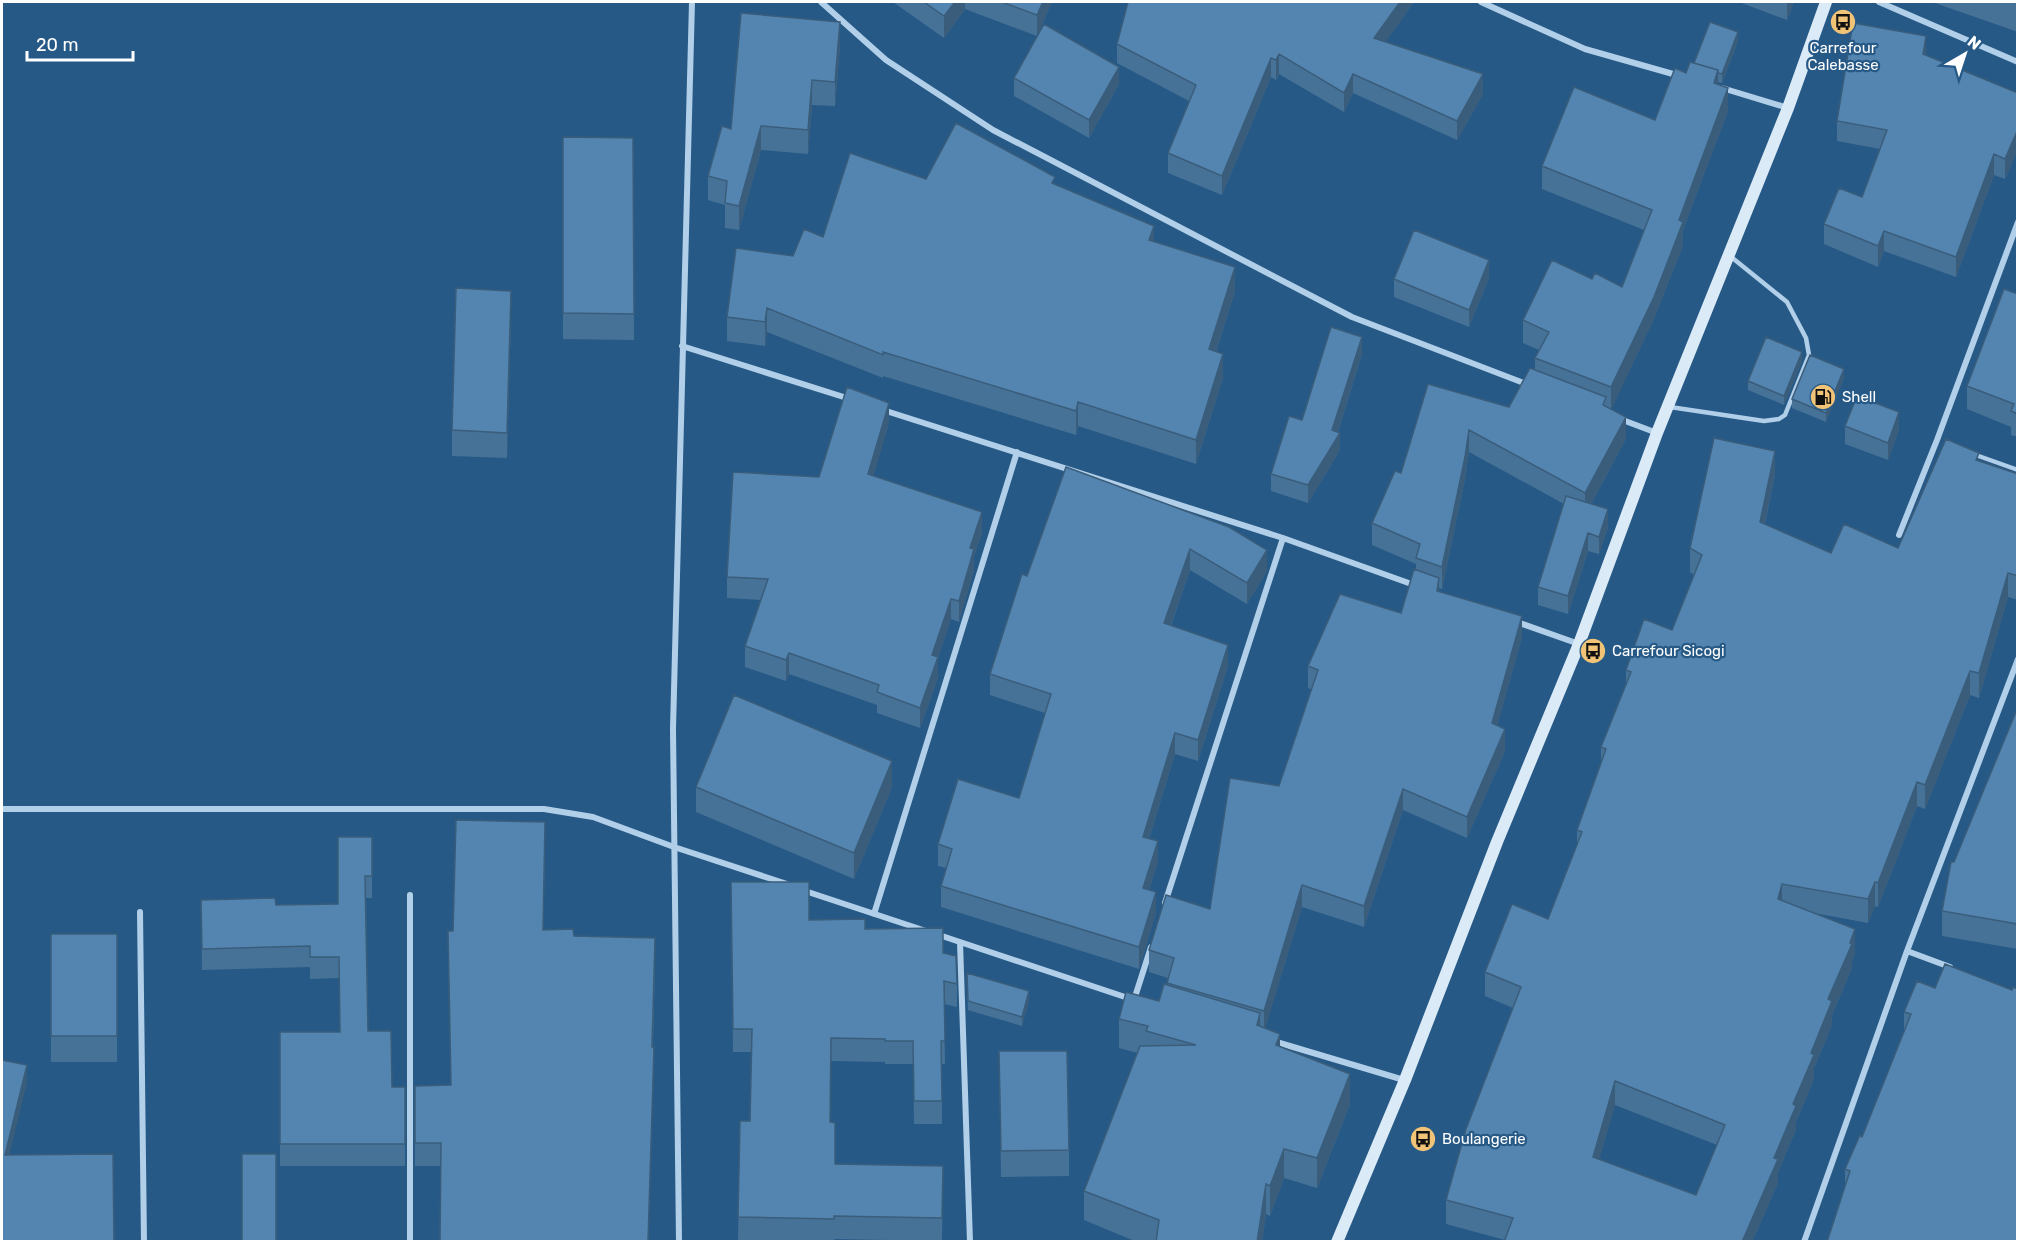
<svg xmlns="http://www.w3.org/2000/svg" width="2019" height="1243" viewBox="0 0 2019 1243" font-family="Rubik,sans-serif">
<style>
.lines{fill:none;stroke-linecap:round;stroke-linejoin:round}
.lane{stroke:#b1cfe8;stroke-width:4.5}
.street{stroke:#b1cfe8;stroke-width:6}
.secondary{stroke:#dbeaf7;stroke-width:12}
.wall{fill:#477297;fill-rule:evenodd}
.shaded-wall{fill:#3a5d7b}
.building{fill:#5385b0;stroke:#3a5d7b;stroke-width:1.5;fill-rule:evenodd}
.labels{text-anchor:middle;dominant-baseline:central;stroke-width:4.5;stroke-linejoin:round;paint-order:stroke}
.poi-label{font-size:15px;fill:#fff;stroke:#265986;text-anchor:start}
</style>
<rect width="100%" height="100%" fill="#265986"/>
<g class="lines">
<path class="lane" d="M1670 407 1764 421 1779 419 1785 415 1809 355 1806 338 1787 302 1730 256
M1973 454 2018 470"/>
<path class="street" d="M821 2 886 60 993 130 1352 317 1529 385
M1481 2 1585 49 1680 76
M1879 2 2018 62
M1722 88 1788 108
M682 346 850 399
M883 410 1283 538 1417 586
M1620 419 1657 433
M1899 535 1937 440 2018 222
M1514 621 1579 644
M2 809H544L593 817 674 847 787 884
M802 890 926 931
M410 895V1242
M1165 903 1283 538
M140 912 144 1242
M874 914 1017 452
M936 934 1131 999
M960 942 970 1242
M1907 951 1950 967
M1134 1000 1151 947
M1273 1041 1404 1080
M679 1242 673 729 692 2
M1804 1242 1907 951 2018 659"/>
<path class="secondary" d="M1337 1242 1405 1080 1497 842 1579 644 1657 433 1788 108 1826 2"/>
</g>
<path class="wall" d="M893 2H1052L1037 36 965 9 944 38Z
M1128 2H1414L1385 42 1483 94 1457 140 1353 93 1344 112 1279 74 1276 80 1271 77 1222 195 1168 173V153L1189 101 1117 63V44Z
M1739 2H1794L1787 20Z
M1932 2H2018V32Z
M1738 41 1722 83 1718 82V85L1728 111 1683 230V245L1654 319 1611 409 1626 439 1591 504 1608 527 1599 554 1588 551 1568 614 1538 605V587L1564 504 1469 452 1465 479 1442 589 1439 588V591L1522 637 1497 726 1505 751 1467 838 1403 810 1364 927 1302 907 1265 1028 1280 1046 1350 1104 1317 1188 1284 1178 1270 1216 1266 1214 1262 1242H1137L1084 1220V1191L1138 1053 1119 1048V1019L1159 1001 1167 985 1168 978 1149 972V950L1210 909 1279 786 1311 689 1308 688V666L1401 613 1416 570V564L1372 545V523L1401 473 1428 384 1509 407 1535 370V358L1539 350 1523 343V320L1592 279 1622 287 1644 230 1542 189V166L1655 120 1686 73 1694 63Z
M840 46 835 106 812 105 808 154 761 150 739 230 725 228V205L708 200V176L731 129Z
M1926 55 2018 93V149L2005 179 1994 175 1956 277 1884 251 1878 267 1824 244V224L1862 197 1880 149 1837 141V121Z
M1014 78 1119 84 1089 138 1014 96Z
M563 137 633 138 634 340 563 339Z
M926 179 1055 184 1154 242 1235 291 1216 352 1223 378 1196 464 1078 426 1076 435 883 376V378L767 332 765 346 727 341V317L793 256 823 237Z
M1489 278 1469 327 1394 297V279Z
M2018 294V437L2011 435V427L1967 409V386Z
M511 316 507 458 452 456V430Z
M1362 354 1338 432 1340 450 1308 503 1271 491V474L1302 420Z
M1802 361 1784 405 1748 390V381Z
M1844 378 1826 422 1792 408V399Z
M889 423 873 476 982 533 974 556V570L959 622 951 619 938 658V678L920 728 877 713V705L789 674 786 681 745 667V646L761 600 727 598V577L819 477Z
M1845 426 1899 430 1888 460 1845 444Z
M1979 461 2018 474V600L2008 597 1979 698 1970 695 1925 809 1917 806 1878 907 1875 906 1868 923 1814 913 1855 954 1852 962V968L1832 1015V1025L1814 1068V1079L1796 1122V1130L1778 1172V1183L1752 1242H1504L1505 1240 1446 1224V1200L1513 1008 1485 996V972L1548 919 1577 845V830L1601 763V747L1626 685V670L1672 630 1694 575 1690 572V548L1775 475 1765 524 1831 553 1898 548ZM1615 1105 1717 1145 1696 1195 1599 1159Z
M1229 527 1267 571 1247 604 1190 570 1171 626 1228 666 1198 761 1175 754 1149 839 1158 862 1149 890 1156 913 1139 969 941 907V886L946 868 938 866V844L1019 798 1045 713 990 695V674L1027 576Z
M2018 707V949L1942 936V911L1954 862Z
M696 787H892L854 879 696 812Z
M372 837V898H366L368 1031 392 1087H405V1166H280V1032H340L339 978 310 979V967L202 970 201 900 276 905 338 904Z
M545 844 543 930 574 936 655 960 653 1047 654 1069 441 1166H415V1086L451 1085 448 931H453Z
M731 905 809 920 865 929 943 953 957 984V1007L944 1004 945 1064H942V1124H914L913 1064H885V1062L831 1061 830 1122 835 1164 943 1166 942 1241 834 1239V1242L738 1240 740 1121H750L751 1052H733Z
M51 934H117V1062H51Z
M967 973 1029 1000 1022 1026 968 1010Z
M1935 988 2012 990 1845 1186V1169L1862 1137 1904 1031V1012Z
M999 1051 1069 1150V1176L1001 1177Z"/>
<path class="shaded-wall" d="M955 2H965V9L944 38V16Z
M1043 2H1052L1037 36V15Z
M1400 2H1414L1374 58V38Z
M1787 2H1794L1787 20Z
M840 22V46L835 106V82Z
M1738 32V41L1722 83V74Z
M1926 36V56L1923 54Z
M1279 54V74L1276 80V60Z
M1271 58V77L1222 195V176Z
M1119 67V84L1089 138V120Z
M1718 70V93L1714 83Z
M1353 74V93L1344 112V93Z
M1483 74V94L1457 140V121Z
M812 80V105L808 154V130Z
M1728 88V111L1683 230V245L1654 319 1611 410V387L1679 220Z
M761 126V150L739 230V206Z
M2018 129V149L2005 179V159Z
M1994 154V175L1956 277V257Z
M1154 226V249L1149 240Z
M1884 231V251L1878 267V246Z
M1489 260V278L1469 327V310Z
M1235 267V291L1209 373V349Z
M511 291V316L507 458V433Z
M767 308V332L765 346V322Z
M1362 337V354L1335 441 1340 433V450L1308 503V485L1332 430Z
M1802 352V361L1784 405V396Z
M1223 354V378L1196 464V440Z
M1844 369V378L1826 422V413Z
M1078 402V426L1076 435V411Z
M889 403V423L868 495V474Z
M1899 412V430L1888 460V443Z
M1626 417V439L1585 515V493Z
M1469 430V452L1465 479 1442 589V567Z
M1775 451V475L1760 546V522Z
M1608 509V527L1599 554V537Z
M982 512V533L974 556V570L959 622V601L970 548Z
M1588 533V551L1568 614V596Z
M1190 549V570L1164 645V623Z
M1267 550V571L1247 604V583Z
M2008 573V597L1979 698V673Z
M1439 578V600L1437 591Z
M951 599V619L938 658V678L920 728V708L932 655Z
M1522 616V637L1492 745V723Z
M1228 645V666L1198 761V740Z
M789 653V674L786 681V660Z
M1970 671V695L1925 809V785Z
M1505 729V751L1467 838V817Z
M1175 733V754L1143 858V837Z
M892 761V787L854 879V853Z
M1917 782V806L1878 907V883Z
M1403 789V810L1364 927V906Z
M1158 841V862L1143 909V888Z
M1875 882V906L1868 923V899Z
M1782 884V908L1778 899Z
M1302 885V907L1264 1033V1011Z
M1156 892V913L1139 969V947Z
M1855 929V954L1852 962V968L1832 1015V1025L1814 1068V1079L1796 1122V1130L1778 1172V1183L1752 1242H1742L1774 1158 1793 1104 1828 999Z
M1029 991V1000L1022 1026V1017Z
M1260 1013V1043L1257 1025Z
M1280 1034V1064L1276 1045Z
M654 1047V1069L648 1242Z
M27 1065V1083L5 1173V1155Z
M1350 1074V1104L1317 1188V1158Z
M1615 1081V1105L1593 1181V1157Z
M1284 1149V1178L1270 1216V1186Z
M1266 1184V1214L1262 1242H1257Z"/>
<path class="building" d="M924 2H955L944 16Z
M1002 2H1043L1037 15Z
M1128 2H1400L1374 38 1483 74 1457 121 1353 74 1344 93 1279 54 1276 60 1271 58 1222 176 1168 153 1196 85 1117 44Z
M741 13 840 22 835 82 812 80 808 130 761 126 739 206 725 203 727 181 708 176 722 126 731 129Z
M1710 22 1738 32 1722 74 1718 73V70L1694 63Z
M1853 23 1926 36 1923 54 2018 93V129L2005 159 1994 154 1956 257 1884 231 1878 246 1824 224 1839 188 1862 197 1887 130 1837 121Z
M1044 24 1119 67 1089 120 1014 78Z
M1690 62 1718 70 1714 83 1728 88 1679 220 1683 222 1654 297 1611 387 1535 358 1549 332 1523 320 1552 260 1592 279 1595 273 1622 287 1652 210 1542 166 1574 87 1655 120 1675 68 1686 73Z
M956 123 1055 177 1052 183 1154 226 1149 240 1235 267 1209 349 1223 354 1196 440 1078 402 1076 411 883 352V355L767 308 765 322 727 317 736 248 793 256 804 229 823 237 850 153 926 179Z
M563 137 633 138 634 314 563 313Z
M1414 230 1489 260 1469 310 1394 279Z
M456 288 511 291 507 433 452 430Z
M2004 289 2018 294V414L2011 411 2014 404 1967 386Z
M1331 327 1362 337 1332 430 1340 433 1308 485 1271 474 1289 416 1302 420Z
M1766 337 1802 352 1784 396 1748 381Z
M1810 355 1844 369 1826 413 1792 399Z
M1530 368 1606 397 1603 405 1626 417 1585 493 1469 430 1465 457 1442 567 1416 558 1420 544 1372 523 1395 471 1401 473 1428 384 1509 407Z
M847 387 889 403 868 474 982 512 970 548 974 549 959 601 951 599 932 655 938 657 920 708 877 692 879 685 789 653 786 660 745 646 768 579 727 577 733 472 819 477Z
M1857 396 1899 412 1888 443 1845 426Z
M1714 438 1775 451 1760 522 1831 553 1844 524 1898 548 1946 439 1979 453 1976 460 2018 474V576L2008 573 1979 673 1970 671 1925 785 1917 782 1878 883 1875 882 1868 899 1782 884 1778 899 1855 929 1850 943 1852 944 1828 999 1832 1001 1811 1053 1814 1055 1793 1104 1796 1106 1774 1158 1778 1159 1742 1242H1504L1513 1218 1446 1200 1466 1129 1521 987 1485 972 1512 904 1548 919 1582 832 1577 830 1606 749 1601 747 1631 672 1626 670 1644 619 1672 630 1702 555 1690 548ZM1615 1081 1725 1125 1696 1195 1593 1157Z
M1066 467 1229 527 1267 550 1247 583 1190 549 1164 623 1228 645 1198 740 1175 733 1143 837 1158 841 1143 888 1156 892 1139 947 941 886 952 849 938 844 958 779 1019 798 1051 694 990 674 1022 574 1027 576Z
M1566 496 1608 509 1599 537 1588 533 1568 596 1538 587Z
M1414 569 1439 578 1437 591 1522 616 1492 723 1505 729 1467 817 1403 789 1364 906 1302 885 1264 1011 1167 983 1174 958 1149 950 1166 895 1210 909 1230 778 1279 786 1318 670 1308 666 1340 594 1401 613Z
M734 695 892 761 854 853 696 787Z
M2018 707V924L1942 911 1951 862H1954Z
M456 820 545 822 543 930 573 929 574 936 655 938 652 1047H654L648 1242H440L441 1143H415V1086L451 1085 448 931H453Z
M338 837H372V876H365L368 1031H391L392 1087H405V1144H280V1032H340L339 957H310V946L202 949 201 900 275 898 276 905 338 904Z
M731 882H809V920L865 919V929L943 928V953L956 956 957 984 944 981 945 1041H941L942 1101H914L913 1041H885V1039L831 1038 830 1122 835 1123V1164L943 1166 942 1218 834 1216V1219L738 1217 740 1121H750L752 1029H733Z
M51 934H117V1036H51Z
M1945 964 2012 990 2013 987 2018 989V1242H1827L1850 1171 1845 1169 1860 1135 1862 1137 1911 1014 1904 1012 1917 981 1935 988Z
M967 973 1029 991 1022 1017 968 1001Z
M1164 984 1260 1013 1257 1025 1280 1034 1276 1045 1350 1074 1317 1158 1284 1149 1270 1186 1266 1184 1257 1242H1156L1159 1220 1084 1191 1140 1046 1196 1045 1146 1031 1148 1026 1119 1019 1126 992 1159 1001Z
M999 1051H1067L1069 1150 1001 1151Z
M2 1060 27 1065 5 1155 113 1154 114 1242H2Z
M242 1154H276V1242H242Z"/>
<defs>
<g id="bus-disc" transform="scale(1.35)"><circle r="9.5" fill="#f1c377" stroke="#265986"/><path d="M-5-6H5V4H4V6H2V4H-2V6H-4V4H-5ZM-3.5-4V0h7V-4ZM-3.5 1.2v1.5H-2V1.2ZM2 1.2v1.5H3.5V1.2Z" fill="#111"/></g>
<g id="fuel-disc" transform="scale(1.35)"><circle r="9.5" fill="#f1c377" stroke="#265986"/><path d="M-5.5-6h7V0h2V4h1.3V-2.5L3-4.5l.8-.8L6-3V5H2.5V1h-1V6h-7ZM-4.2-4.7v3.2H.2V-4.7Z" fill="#111"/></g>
</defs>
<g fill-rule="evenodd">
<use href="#bus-disc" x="1843" y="22"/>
<use href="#fuel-disc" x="1823" y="397"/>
<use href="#bus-disc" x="1593" y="651"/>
<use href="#bus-disc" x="1423" y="1139"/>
</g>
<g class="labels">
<g class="poi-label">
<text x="1843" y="48" text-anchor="middle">Carrefour<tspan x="1843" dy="17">Calebasse</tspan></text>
<text x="1842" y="397">Shell</text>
<text x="1612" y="651">Carrefour Sicogi</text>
<text x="1442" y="1139">Boulangerie</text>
</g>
</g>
<rect width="2019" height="1243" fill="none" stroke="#ffffff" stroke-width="6"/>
<g transform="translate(1965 54) rotate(39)" stroke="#265986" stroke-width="4.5" paint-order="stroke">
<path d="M0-4.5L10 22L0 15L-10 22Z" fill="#ffffff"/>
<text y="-9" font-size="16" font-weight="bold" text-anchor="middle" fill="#ffffff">N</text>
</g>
<path d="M27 51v9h106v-9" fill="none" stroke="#ffffff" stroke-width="3"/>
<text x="36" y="51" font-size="18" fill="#ffffff" stroke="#265986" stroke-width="4.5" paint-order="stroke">20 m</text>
</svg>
